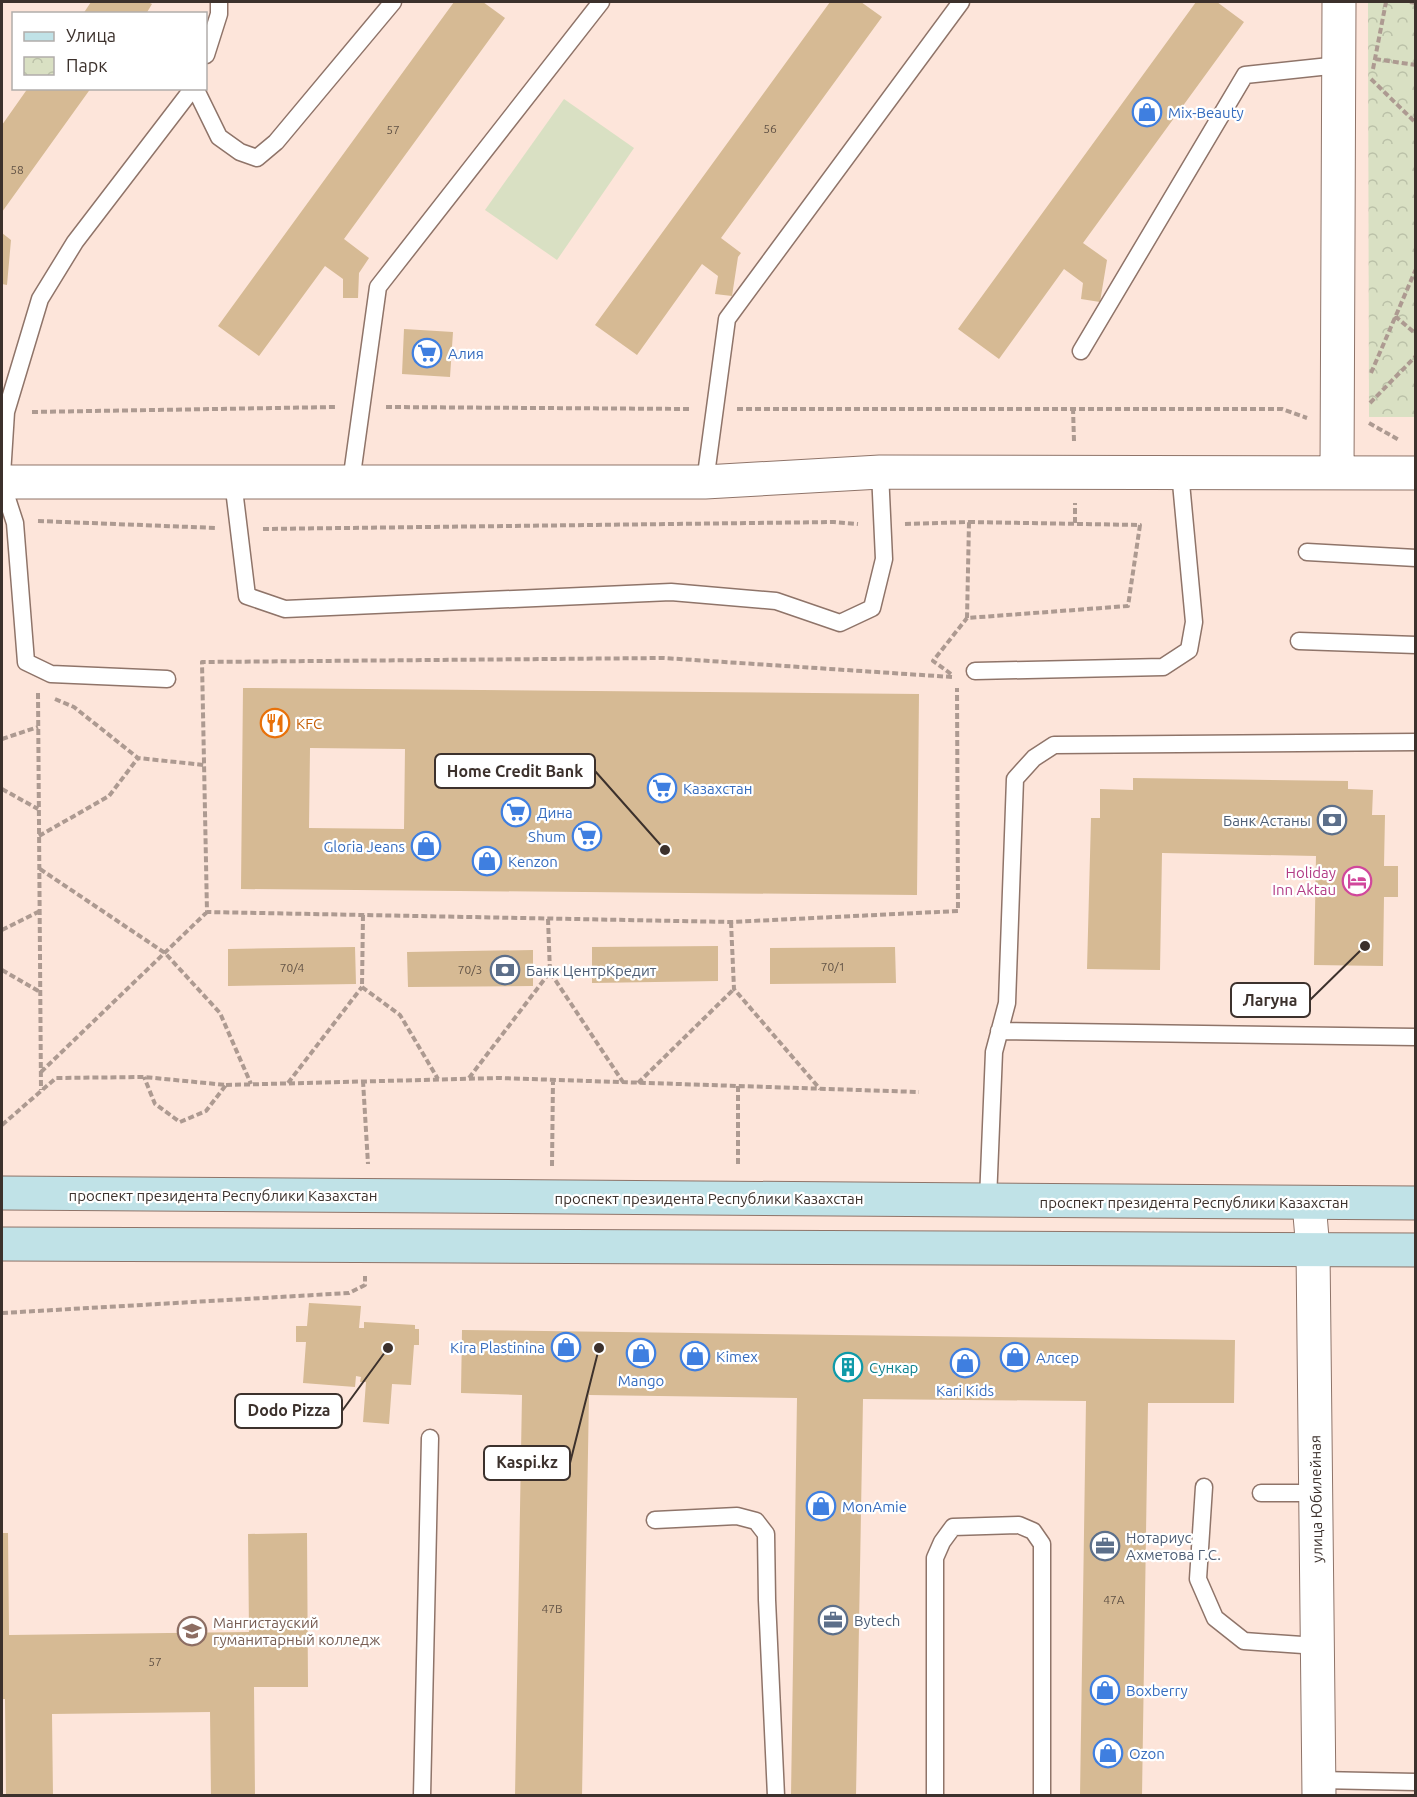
<svg xmlns="http://www.w3.org/2000/svg" width="1417" height="1797" viewBox="0 0 1417 1797" font-family="Ubuntu,sans-serif">
<style>
.park{fill:url(#park-crowns)}
.pitch{fill:#d9e0c3}
.building{fill:#d6ba94;fill-rule:evenodd}
.lines{fill:none;stroke-linecap:round;stroke-linejoin:round}
.service-casing{stroke:#8f7469;stroke-width:19}
.tertiary-casing{stroke:#8f7469;stroke-width:35}
.secondary-casing{stroke:#8f7469;stroke-width:35}
.path{stroke:#ad9a91;stroke-width:4;stroke-dasharray:6 3;stroke-linecap:butt}
.service{stroke:#fff;stroke-width:16}
.tertiary{stroke:#fff;stroke-width:33}
.secondary{stroke:#c0e2e7;stroke-width:33}
.labels{text-anchor:middle;dominant-baseline:central;stroke-width:4.5;stroke-linejoin:round;paint-order:stroke}
.number-label{font-size:12px;fill:#625346}
.shop-label{font-size:15px;fill:#366cbe;stroke:#fff;text-anchor:start}
.food-label{font-size:15px;fill:#c56008;stroke:#fff;text-anchor:start}
.service-label{font-size:15px;fill:#4e5e75;stroke:#fff;text-anchor:start}
.hotel-label{font-size:15px;fill:#b23c85;stroke:#fff;text-anchor:end}
.street-label{font-size:15px;fill:#3c312c;stroke:#fff}
.culture-label{font-size:15px;fill:#0d838f;stroke:#fff;text-anchor:start}
.education-label{font-size:15px;fill:#785e54;stroke:#fff;text-anchor:start}
.leader{fill:none;stroke:#3c312c;stroke-width:2}
.callout-dot{fill:#3c312c;stroke:#fff;stroke-width:2}
.callout{fill:#fff;stroke:#3c312c;stroke-width:2}
.callout-label{font-size:16px;text-anchor:middle;font-weight:bold;fill:#3c312c}
</style>
<defs>
<pattern id="park-crowns" width="20" height="18" patternUnits="userSpaceOnUse" patternTransform="scale(1.5)"><rect width="20" height="18" fill="#d9e0c3"/><path d="M2 6a3 3 0 1 1 6 0M12 15a3 3 0 1 1 6 0" fill="none" stroke="#bbc1a8"/></pattern>
</defs>
<rect width="100%" height="100%" fill="#fde5da"/>
<path class="park" d="M1368 2H1415V417H1369Z"/>
<path class="pitch" d="M564 99 634 148 557 260 485 210Z"/>
<path class="building" d="M91 2H148L152 4 146 14H83Z
M454 2H483L505 18 344 239 369 258 359 273 358 298H343V279L325 266 259 356 218 326Z
M830 2H861L882 17 721 238 741 253 738 257 732 296 715 294 718 276 702 264 637 355 595 325Z
M1196 2H1217L1244 22 1083 243 1107 260 1100 302 1081 299 1083 283 1064 269 999 359 958 329Z
M28 88H91L2 212V125Z
M2 233 11 240 7 285 2 284Z
M404 329 453 332 450 377 402 374Z
M243 688 919 694 917 895 241 889ZM310 748 405 749 404 829 309 828Z
M1133 778 1348 781V789L1373 790 1372 815H1385L1384 866H1398V897H1384L1383 966 1314 965 1316 856 1162 853 1160 970 1087 969 1091 818H1100V789L1133 790Z
M718 946V981L592 983V947Z
M355 947 356 984 228 986V949Z
M895 947 896 983 770 984V948Z
M533 950V986L408 987 407 952Z
M309 1303 361 1306 359 1328H364V1322L415 1325V1329H419V1345H414L411 1385 392 1384 389 1424 363 1422 366 1382H360L361 1377 356 1376 355 1387 303 1383 306 1342H296V1326H307Z
M462 1330 1235 1340 1234 1403H1148L1142 1796H1080L1086 1401 863 1399 856 1796H791L797 1398 589 1395 582 1796H515L522 1395 461 1393Z
M2 1533H8L9 1635 249 1632 248 1534 307 1533 308 1687H254L255 1796H211L210 1712 52 1714 53 1796H6L5 1699H2Z"/>
<g class="lines">
<g class="service-casing">
<path id="service" d="M206 55 219 14V2
M195 88 219 137 240 152 257 158 276 142 393 2
M1081 351 1245 75 1339 65
M2 475 6 412 40 299 75 242 193 88
M233 481 247 596 285 609 671 592 776 601 840 623 872 608 884 559 880 472
M351 482 378 287 601 2
M705 482 727 319 961 2
M2 483 15 523 26 662 51 674 167 679
M1307 552 1416 558
M1299 641 1416 645
M975 671 1163 667 1189 650 1194 622 1180 472
M999 1031 1416 1037
M988 1200 994 1052 1007 1003 1015 779 1034 758 1054 745 1416 742
M1204 1487 1198 1579 1215 1618 1244 1641 1317 1646
M1261 1493H1316
M655 1520 737 1516 756 1521 766 1534 767 1600 776 1796
M1319 1780 1416 1782
M422 1796 430 1438
M935 1796V1558L942 1542 953 1527 1019 1525 1033 1531 1042 1544V1796"/>
</g>
<g class="tertiary-casing">
<path id="tertiary" d="M1337 473 1339 2
M2 482H705L880 472 1416 473
M1309 1203 1313 1250 1319 1796"/>
</g>
<g class="secondary-casing">
<path id="secondary" d="M2 1193 1416 1203
M2 1244 1416 1250"/>
</g>
<path class="path" d="M1410 2 1416 3
M1375 59 1416 65
M1373 69 1386 2
M1371 79 1416 123
M1395 316 1416 334
M1371 373 1416 269
M1370 403 1416 356
M386 407 690 409
M1073 408 1074 441
M737 409H1282L1307 418
M32 412 336 407
M1369 423 1399 440
M38 521 217 528
M969 522 1140 525 1128 606 967 618Z
M1075 523V503
M905 524 969 522
M263 529 834 522 858 524
M951 674 933 661 967 618
M952 677 664 658 202 662 207 912 731 922 958 911 957 688
M38 693 41 1090
M55 699 74 707 138 758 204 765
M2 739 38 727
M2 789 38 809
M39 836 109 796 138 758
M40 869 165 953 220 1013 251 1084
M363 915 362 987 400 1015 438 1079
M548 919 550 972 623 1082
M731 922 734 989 820 1089
M2 930 40 911
M2 970 40 992
M41 1072 207 912
M469 1078 550 972
M363 1081 368 1164
M288 1083 362 987
M638 1083 734 989
M226 1085 499 1078 919 1092
M738 1086V1166
M2 1125 56 1078 144 1077 226 1085 206 1111 180 1122 155 1104 144 1077
M552 1166 553 1080
M2 1313 349 1293 365 1285V1276"/>
<use href="#service" class="service"/>
<use href="#tertiary" class="tertiary"/>
<use href="#secondary" class="secondary"/>
</g>
<defs>
<g id="shop-ring" transform="scale(1.5)"><circle r="9.5" fill="#fff" stroke="#3f7fe0" stroke-width="1.5"/><path d="M-5-2.5h2.3a2.7 3.5 0 0 1 5.4 0H5L5.5 6h-11ZM-1.5-2.5h3a1.5 2.3 0 0 0-3 0Z" fill="#3f7fe0"/></g>
<g id="supermarket-ring" transform="scale(1.5)"><circle r="9.5" fill="#fff" stroke="#3f7fe0" stroke-width="1.5"/><path d="M-6-5.5h2.5l.6 2H6L4.5 2H-2.5L-4.4-4H-6ZM-1.5 3.2a1.3 1.3 0 1 0 .1 0ZM3 3.2a1.3 1.3 0 1 0 .1 0Z" fill="#3f7fe0"/></g>
<g id="restaurant-ring" transform="scale(1.5)"><circle r="9.5" fill="#fff" stroke="#e8710a" stroke-width="1.5"/><path d="M-5-6h1v4h1v-4h1v4h1v-4h1v5L-1.5 .5V6h-2V.5L-5-1ZM5-6V6H3V1.5H1.5Q1.5-4 5-6Z" fill="#e8710a"/></g>
<g id="bank-ring" transform="scale(1.5)"><circle r="9.5" fill="#fff" stroke="#5c6f8a" stroke-width="1.5"/><path d="M-6-4H6V4H-6ZM0-2.3a2.3 2.3 0 1 0 0 4.6a2.3 2.3 0 1 0 0-4.6Z" fill="#5c6f8a"/></g>
<g id="hotel-ring" transform="scale(1.5)"><circle r="9.5" fill="#fff" stroke="#d1479c" stroke-width="1.5"/><path d="M-6-4.5h1.5V1H6V5H4.5V3h-9V5H-6ZM-4 0a1.8 1.8 0 1 1 3.6 0ZM.5 0V-2.5h3Q6-2.5 6 0Z" fill="#d1479c"/></g>
<g id="building-ring" transform="scale(1.5)"><circle r="9.5" fill="#fff" stroke="#0f9aa8" stroke-width="1.5"/><path d="M-4-6H4V6H1V3H-1V6H-4ZM-2.5-4.3h1.7v1.8h-1.7ZM.8-4.3h1.7v1.8H.8ZM-2.5-1h1.7V.8h-1.7ZM.8-1h1.7V.8H.8Z" fill="#0f9aa8"/></g>
<g id="office-ring" transform="scale(1.5)"><circle r="9.5" fill="#fff" stroke="#5c6f8a" stroke-width="1.5"/><path d="M-6-3h4V-5.5h4V-3h4V5H-6ZM-1-4.5V-3h2v-1.5ZM-6 0V1H6V0Z" fill="#5c6f8a"/></g>
<g id="university-ring" transform="scale(1.5)"><circle r="9.5" fill="#fff" stroke="#8d6e63" stroke-width="1.5"/><path d="M0-5L7-2L0 1L-7-2ZM-4 1L0 2.5L4 1V4Q0 6-4 4Z" fill="#8d6e63"/></g>
</defs>
<g fill-rule="evenodd">
<use href="#shop-ring" x="1147" y="112"/>
<use href="#supermarket-ring" x="427" y="353"/>
<use href="#restaurant-ring" x="275" y="723"/>
<use href="#supermarket-ring" x="662" y="788"/>
<use href="#supermarket-ring" x="516" y="812"/>
<use href="#bank-ring" x="1332" y="820"/>
<use href="#supermarket-ring" x="587" y="836"/>
<use href="#shop-ring" x="426" y="846"/>
<use href="#shop-ring" x="487" y="861"/>
<use href="#hotel-ring" x="1357" y="881"/>
<use href="#bank-ring" x="505" y="970"/>
<use href="#shop-ring" x="566" y="1347"/>
<use href="#shop-ring" x="641" y="1353"/>
<use href="#shop-ring" x="695" y="1356"/>
<use href="#shop-ring" x="1015" y="1357"/>
<use href="#shop-ring" x="965" y="1363"/>
<use href="#building-ring" x="848" y="1367"/>
<use href="#shop-ring" x="821" y="1506"/>
<use href="#office-ring" x="1105" y="1546"/>
<use href="#office-ring" x="833" y="1620"/>
<use href="#university-ring" x="192" y="1631"/>
<use href="#shop-ring" x="1105" y="1690"/>
<use href="#shop-ring" x="1108" y="1753"/>
</g>
<g class="labels">
<g class="number-label">
<text x="770" y="128">56</text>
<text x="393" y="129">57</text>
<text x="17" y="169">58</text>
<text x="833" y="966">70/1</text>
<text x="292" y="967">70/4</text>
<text x="470" y="969">70/3</text>
<text x="1114" y="1599">47А</text>
<text x="552" y="1608">47В</text>
<text x="155" y="1661">57</text>
</g>
<g class="shop-label">
<text x="1168" y="112">Mix-Beauty</text>
<text x="448" y="353">Алия</text>
<text x="683" y="788">Казахстан</text>
<text x="537" y="812">Дина</text>
<text x="566" y="836" text-anchor="end">Shum</text>
<text x="405" y="846" text-anchor="end">Gloria Jeans</text>
<text x="508" y="861">Kenzon</text>
<text x="545" y="1347" text-anchor="end">Kira Plastinina</text>
<text x="716" y="1356">Kimex</text>
<text x="1036" y="1357">Алсер</text>
<text x="641" y="1380" text-anchor="middle">Mango</text>
<text x="965" y="1390" text-anchor="middle">Kari Kids</text>
<text x="842" y="1506">MonAmie</text>
<text x="1126" y="1690">Boxberry</text>
<text x="1129" y="1753">Ozon</text>
</g>
<g class="food-label">
<text x="296" y="723">KFC</text>
</g>
<g class="service-label">
<text x="1311" y="820" text-anchor="end">Банк Астаны</text>
<text x="526" y="970">Банк ЦентрКредит</text>
<text x="1126" y="1537">Нотариус<tspan x="1126" dy="17">Ахметова Г.С.</tspan></text>
<text x="854" y="1620">Bytech</text>
</g>
<g class="hotel-label">
<text x="1336" y="872">Holiday<tspan x="1336" dy="17">Inn Aktau</tspan></text>
</g>
<g class="street-label">
<text x="223" y="1195">проспект президента Республики Казахстан</text>
<text x="709" y="1198">проспект президента Республики Казахстан</text>
<text x="1194" y="1202">проспект президента Республики Казахстан</text>
<text transform="translate(1316 1499) rotate(-91)">улица Юбилейная</text>
</g>
<g class="culture-label">
<text x="869" y="1367">Сункар</text>
</g>
<g class="education-label">
<text x="213" y="1622">Мангистауский<tspan x="213" dy="17">гуманитарный колледж</tspan></text>
</g>
</g>
<path class="leader" d="M665 850L595 771M1365 946L1310 1000M388 1348L342 1411M599 1348L570 1463"/>
<g class="callout-dot">
<circle cx="665" cy="850" r="6"/>
<circle cx="1365" cy="946" r="6"/>
<circle cx="388" cy="1348" r="6"/>
<circle cx="599" cy="1348" r="6"/>
</g>
<g class="callout">
<rect x="435" y="754" width="160" height="34" rx="6"/>
<rect x="1231" y="983" width="79" height="34" rx="6"/>
<rect x="235" y="1394" width="107" height="34" rx="6"/>
<rect x="484" y="1446" width="86" height="34" rx="6"/>
</g>
<g class="callout-label">
<text x="515" y="777">Home Credit Bank</text>
<text x="1270" y="1006">Лагуна</text>
<text x="289" y="1416">Dodo Pizza</text>
<text x="527" y="1468">Kaspi.kz</text>
</g>
<rect width="1417" height="1797" fill="none" stroke="#3c312c" stroke-width="6"/>
<rect x="12" y="12" width="195" height="78" fill="#ffffff" stroke="#b1adab" stroke-width="1.5"/>
<rect x="24" y="32" width="30" height="9" fill="#c0e2e7" stroke="#b1adab" stroke-width="1.5"/>
<text x="66" y="42" font-size="18" fill="#3c312c">Улица</text>
<rect x="24" y="57" width="30" height="18" fill="url(#park-crowns)" stroke="#b1adab" stroke-width="1.5"/>
<text x="66" y="72" font-size="18" fill="#3c312c">Парк</text>
</svg>
